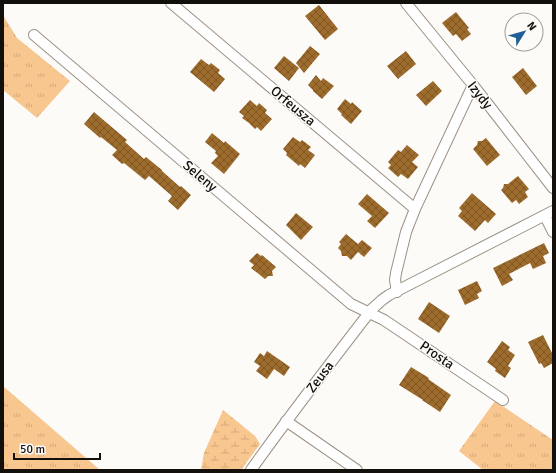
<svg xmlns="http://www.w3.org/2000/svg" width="556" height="473" viewBox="0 0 556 473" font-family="Signika,sans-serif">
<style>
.grass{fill:url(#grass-tufts)}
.wetland{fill:url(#wetland-marsh)}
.building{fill:url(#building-cross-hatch)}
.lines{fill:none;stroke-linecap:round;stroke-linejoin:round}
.minor-casing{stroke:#9c9186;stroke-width:12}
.minor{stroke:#fff;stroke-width:10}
.labels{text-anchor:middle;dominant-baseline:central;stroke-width:3;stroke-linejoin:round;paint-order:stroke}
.street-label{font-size:14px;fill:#130f0b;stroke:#fdfbf8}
</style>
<defs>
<pattern id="grass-tufts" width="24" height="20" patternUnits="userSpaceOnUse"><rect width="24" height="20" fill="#f8c68f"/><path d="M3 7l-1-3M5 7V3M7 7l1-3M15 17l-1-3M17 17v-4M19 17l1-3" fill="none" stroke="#d4a97a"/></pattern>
<pattern id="wetland-marsh" width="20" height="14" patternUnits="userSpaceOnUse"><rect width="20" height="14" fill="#f8c68f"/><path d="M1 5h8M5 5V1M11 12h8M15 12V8" fill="none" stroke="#d4a97a"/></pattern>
<pattern id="building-cross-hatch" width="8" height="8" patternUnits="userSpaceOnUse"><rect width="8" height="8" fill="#9d6c2d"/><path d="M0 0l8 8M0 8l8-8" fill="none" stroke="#7f5725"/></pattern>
</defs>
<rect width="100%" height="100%" fill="#fdfbf8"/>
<path class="grass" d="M3 15 17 38 70 81 37 118 3 90Z
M3 386 100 470H3Z
M495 401 553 440V470H483L459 451Z"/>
<path class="wetland" d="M223 410 255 436 260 444 241 470H201L204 453Z"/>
<path class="building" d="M319 5 338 29 325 40 305 16Z
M456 12 469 28 467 29 471 34 462 41 456 34 453 36 442 23Z
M310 46 320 54 304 73 296 63Z
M406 51 416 64 398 79 387 66Z
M284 56 299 68 289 81 274 68Z
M201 59 209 65 211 63 220 70 218 73 225 79 214 92 190 72Z
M523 68 537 86 526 95 512 77Z
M316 75 321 81 323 78 334 86 322 99 313 91V90L308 85Z
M433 81 442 91 426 106 416 95Z
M345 99 351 104 352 102 362 111 351 124 341 115 342 114 337 109Z
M250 100 257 106 259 103 267 110 265 113 272 119 261 131 257 127 255 129 249 123 242 118 244 116 239 112Z
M94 112 127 140 125 142 144 159 146 157 162 170V171L180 187 181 186 191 195 178 210 168 201 172 196 149 176 145 180 124 163 122 164 112 155 117 150 101 137 100 138 84 124Z
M212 133 224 143 225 141 240 154 224 174 211 163 218 156 215 153 216 151 205 142Z
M293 137 300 142 302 140 306 143 311 147 308 150 315 155 305 168 300 164 299 166 286 155 287 153 283 149Z
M486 138 500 155 487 166 473 149 477 145 478 141H482Z
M407 145 419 155 412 162 418 167 408 179 401 174 398 177 388 168 391 165 388 162 398 150 401 152Z
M518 176 529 189 525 192 528 197 519 204 516 200 512 203 501 190 503 188 504 184H508Z
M472 193 496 214 488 223 485 220 475 231 458 216 462 211 459 208Z
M367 194 389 213 375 228 367 221 372 216 358 204Z
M296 213 313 227 301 240 286 225Z
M346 234 358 244 362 240 372 248 364 257 358 252 351 260 347 256H342L341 251 338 248 341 244 339 242Z
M544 243 549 253 543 256 546 263 533 269 530 263 509 274 513 280 502 286 493 268Z
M257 253 261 256 262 255 276 267 272 271 273 276H268L265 279 251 268 254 265 249 261Z
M477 281 482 291 477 294 479 298 465 305 458 290Z
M429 302 450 316 439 333 418 319Z
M543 335 553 355V363L544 368 541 363 539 364 528 342Z
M502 341 510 347 508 350 515 355 508 366 511 368 505 378 495 371 496 369 487 362Z
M267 351 290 367 284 376 274 369 267 379 256 371 260 366 254 362 260 353 264 356Z
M411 367 429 378 428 379 451 395 440 412 422 400H423L399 385Z"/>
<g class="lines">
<g class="minor-casing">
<path id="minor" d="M171 3 415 209
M406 3 473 85 553 188
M34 35 351 304 384 320 503 400
M545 216 553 232
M397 292 395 280 396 273 406 232 415 209 473 85
M286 421 357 470
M251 470C290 415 331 362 372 309L382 300 389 295 553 211"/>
</g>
<use href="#minor" class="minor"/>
</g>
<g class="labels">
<g class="street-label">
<text transform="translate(480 95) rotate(52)">Izydy</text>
<text transform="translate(293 106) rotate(40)">Orfeusza</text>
<text transform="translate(200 176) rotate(40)">Seleny</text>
<text transform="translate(437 355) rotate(34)">Prosta</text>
<text transform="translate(320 377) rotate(-53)">Zeusa</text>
</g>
</g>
<rect width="556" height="473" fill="none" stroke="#130f0b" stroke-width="8"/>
<g transform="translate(524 32) rotate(53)"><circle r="19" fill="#fdfbf8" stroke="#9f9d99"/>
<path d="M0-3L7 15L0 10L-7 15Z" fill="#225f96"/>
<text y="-6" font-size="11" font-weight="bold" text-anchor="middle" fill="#130f0b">N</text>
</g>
<path d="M14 453v6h86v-6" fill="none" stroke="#130f0b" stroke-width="2"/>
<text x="20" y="453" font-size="12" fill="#130f0b" stroke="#fdfbf8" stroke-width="3" paint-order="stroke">50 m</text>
</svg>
